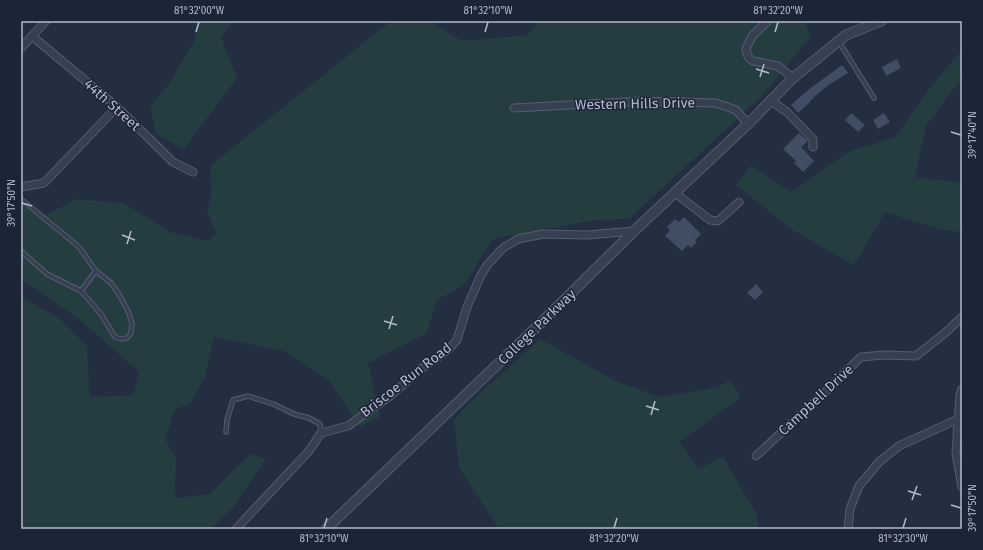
<svg xmlns="http://www.w3.org/2000/svg" width="983" height="550" viewBox="0 0 983 550" font-family="'Fira Sans',sans-serif">
<style>
.green{fill:#253c41}
.building{fill:#414d63}
.lines{fill:none;stroke-linecap:round;stroke-linejoin:round}
.service-casing{stroke:#555e6e;stroke-width:5.5}
.minor-casing{stroke:#555e6e;stroke-width:9}
.tertiary-casing{stroke:#555e6e;stroke-width:11}
.service{stroke:#374050;stroke-width:3.5}
.minor{stroke:#374050;stroke-width:7}
.tertiary{stroke:#374050;stroke-width:9}
.ticks{fill:none;stroke:#b3bbcb;stroke-width:1.5}
.labels{text-anchor:middle;dominant-baseline:central;stroke-width:3;stroke-linejoin:round;paint-order:stroke}
.street-label{font-size:14px;fill:#b3bbcb;stroke:#1c2535}
.neatline{fill:none;stroke:#b3bbcb;stroke-width:1.5}
.ticks-label{font-size:10px;text-anchor:middle;fill:#b3bbcb}
</style>
<rect width="100%" height="100%" fill="#232e40"/>
<path class="green" d="M196 21H233L221 37 237 78 184 149 156 134 150 107 171 81 195 39Z
M391 21H430L462 41 527 35 539 21H805L811 37 760 98 629 219 595 220 493 239 464 285 437 300 426 334 368 363 380 417 360 427 329 381 284 351 214 337 205 377 190 404 175 409 165 439 176 457 175 498 209 494 251 454 266 459 232 509 210 529H21V297L60 319 87 346 90 397 133 395 139 372 80 320 21 279V199L44 217 75 199 124 203 170 232 208 241 216 233 207 210 211 195 210 166Z
M962 50V78L926 126 915 177 962 183V232L941 230 885 212 854 265 794 231 736 185 751 165 791 192 848 152 895 137 933 84Z
M540 339 616 381 659 397 718 387 731 380 741 397 680 442 698 469 723 457 757 514 759 529H499L459 468 454 420 464 408Z"/>
<path class="building" d="M897 59 901 68 886 76 882 67Z
M842 65 848 73 827 86 810 101V102L798 113 791 105 808 90Z
M851 113 865 125 858 132 845 120Z
M884 113 890 122 878 129 873 120Z
M799 133 808 141 801 147 814 161 803 172 794 163 796 161 783 149Z
M684 217 701 234 695 240 697 242 691 248 688 245 682 251 665 236 670 230 667 227 675 219 679 222Z
M756 284 763 292 755 300 747 293Z"/>
<g class="lines">
<g class="service-casing">
<path id="service" d="M839 42 874 98
M21 199 79 247 96 271 111 283 120 296 129 313 132 324 131 333 127 338 121 339 115 337 101 314 81 291 47 274 21 251
M81 291 96 271
M226 432 227 420 233 400 248 396 273 404 294 414 309 418 320 424 321 433"/>
</g>
<g class="minor-casing">
<path id="minor" d="M768 21 752 36 746 49 747 54 749 58 753 61 778 66 793 78
M32 36 117 107 173 162 193 172
M21 48 46 21
M771 101 787 112 813 139V147
M514 108 642 101 716 103 736 110 748 124
M21 187 44 183 117 107
M675 193 710 220 718 221 739 202
M962 389 960 395 956 453 962 487
M756 456 824 393 861 357 884 355 916 356 945 333 962 317
M236 529 309 451 321 433 348 426 390 396 421 369 448 350 457 340 467 307 481 275 488 264 503 248 518 239 543 234 587 235 634 231
M848 529 850 509 859 486 879 462 899 446 958 419"/>
</g>
<g class="tertiary-casing">
<path id="tertiary" d="M326 529 547 317 634 231 748 124 793 78 846 35 881 21"/>
</g>
<use href="#service" class="service"/>
<use href="#minor" class="minor"/>
<use href="#tertiary" class="tertiary"/>
</g>
<path class="ticks" d="M196 32 199 22M485 32 488 22M775 32 778 22M756 69 769 73M760 77 764 64M951 132 961 135M22 203 32 206M122 235 135 240M127 244 131 231M384 321 397 325M389 329 393 316M646 406 659 410M651 415 655 401M908 491 921 495M912 500 917 486M951 505 961 508M324 528 327 518M614 528 617 518M903 528 906 518"/>
<g class="labels">
<g class="street-label">
<text transform="translate(635 104) rotate(-1)">Western Hills Drive</text>
<text transform="translate(112 105) rotate(42)">44th Street</text>
<text transform="translate(537 327) rotate(-44)">College Parkway</text>
<text transform="translate(406 380) rotate(-38)">Briscoe Run Road</text>
<text transform="translate(816 400) rotate(-43)">Campbell Drive</text>
</g>
</g>
<rect width="983" height="550" fill="none" stroke="#1c2535" stroke-width="44"/>
<rect x="22" y="22" width="939" height="506" class="neatline"/>
<g class="ticks-label">
<text x="199" y="14">81°32'00"W</text>
<text x="488" y="14">81°32'10"W</text>
<text x="778" y="14">81°32'20"W</text>
<text transform="translate(972 135) rotate(-90)" y="4">39°17'40"N</text>
<text transform="translate(11 203) rotate(-90)" y="4">39°17'50"N</text>
<text transform="translate(972 508) rotate(-90)" y="4">39°17'50"N</text>
<text x="324" y="542">81°32'10"W</text>
<text x="614" y="542">81°32'20"W</text>
<text x="903" y="542">81°32'30"W</text>
</g>
</svg>
